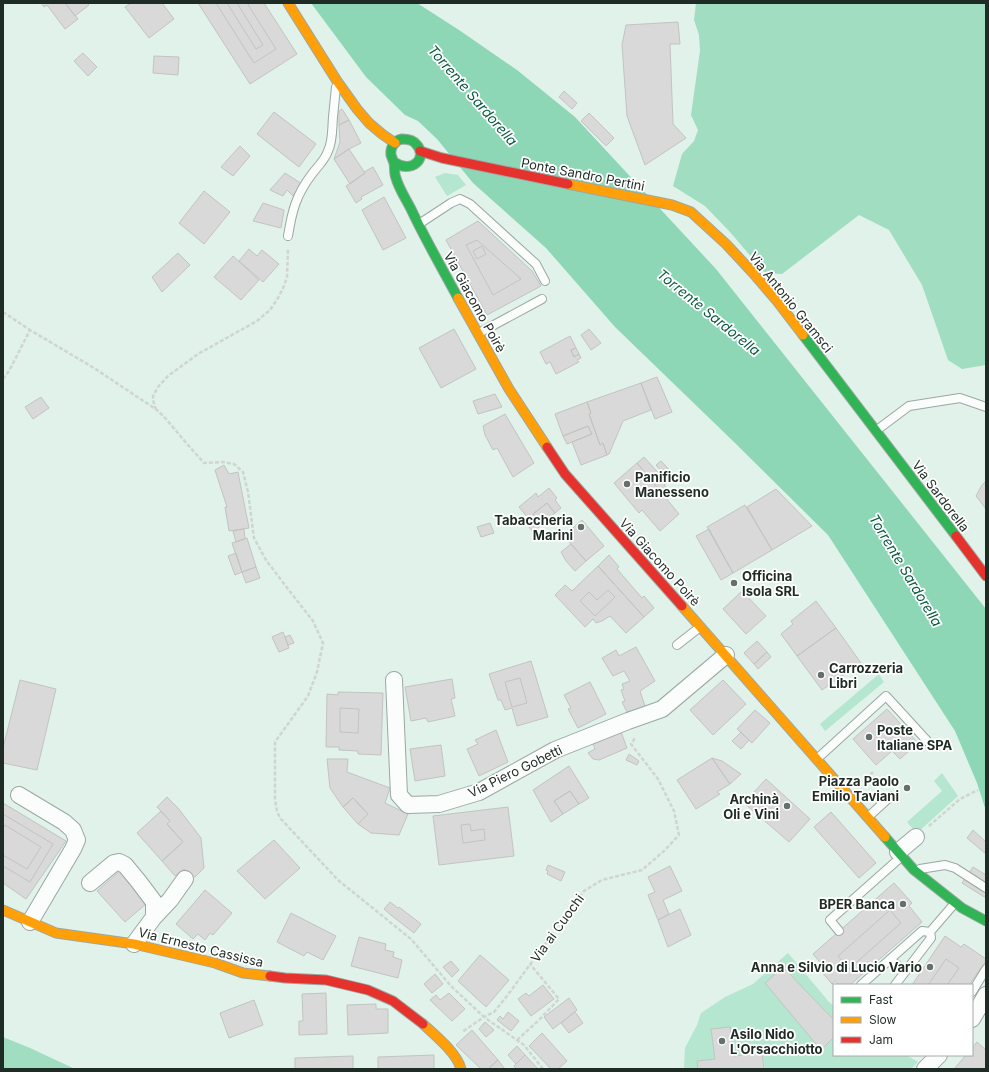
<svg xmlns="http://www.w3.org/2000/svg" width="989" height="1072" viewBox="0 0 989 1072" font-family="Inter,sans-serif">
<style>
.green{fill:#b5e6cf}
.forest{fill:#a0ddc1}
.water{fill:#8dd7b7}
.building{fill:#d8d9d8;stroke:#c2c4c2}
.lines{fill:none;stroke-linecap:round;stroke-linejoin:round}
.lane-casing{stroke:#9ba8a2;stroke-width:10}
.street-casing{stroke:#9ba8a2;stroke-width:18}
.fast-casing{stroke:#9ba8a2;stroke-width:11}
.slow-casing{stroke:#9ba8a2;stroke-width:11}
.jam-casing{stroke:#9ba8a2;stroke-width:11}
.path{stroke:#d0d5d2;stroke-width:2.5;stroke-dasharray:4 2;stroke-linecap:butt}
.lane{stroke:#fafdfc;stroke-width:8}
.street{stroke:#fafdfc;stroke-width:16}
.fast{stroke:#30b455;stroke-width:9}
.slow{stroke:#ff9f0a;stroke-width:9}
.jam{stroke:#e5322d;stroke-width:9}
.poi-dot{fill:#63716a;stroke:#fff;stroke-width:1.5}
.labels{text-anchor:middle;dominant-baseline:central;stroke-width:3.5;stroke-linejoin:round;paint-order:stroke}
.street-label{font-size:13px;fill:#1f2b25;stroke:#fff}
.poi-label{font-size:13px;font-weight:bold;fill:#1f2b25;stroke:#fff;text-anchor:start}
.water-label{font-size:14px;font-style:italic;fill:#0c5a3f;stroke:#fff}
</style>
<rect width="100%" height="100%" fill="#e0f2e9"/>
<path class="green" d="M445 173 458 175 466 185 447 196 435 177Z
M879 674 884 682 825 731 820 724Z
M942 773 958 796 917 833 907 822 942 791 934 781Z
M788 953 829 1002 834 1006V1055H906L918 1062 911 1069H765L762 1053 734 1056 730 1027 711 1030 715 1059 697 1061 698 1069H684L685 1048 697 1025 701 1013 725 997 753 984Z"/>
<path class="forest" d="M696 3H986V365L962 369 948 360 922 285 889 230 859 215 782 274 765 273 730 232 705 206 673 186 682 154 694 141 698 130 691 115 700 51 699 35 694 20Z
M3 1037 30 1048 75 1069H3Z"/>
<path class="water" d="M311 3H417L459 30 517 70 575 117 716 269 986 609V811L977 783 955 731 828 535 734 442 615 327 546 248 473 183 437 139 418 121 405 115 366 77Z"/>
<path class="building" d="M41 3H65L78 19 65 29 47 5 44 7Z
M65 3H87L89 5 75 16Z
M131 3H162L174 19 149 38 125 7Z
M198 3H264L297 54 250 84Z
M216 3H247L276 49 254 63Z
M227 3H237L263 45 256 49Z
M678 22 680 44H670L673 124 686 138 645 165 627 116 622 45 626 25Z
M83 53 97 67 88 76 74 61Z
M154 56 179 57 178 75 153 73Z
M564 91 577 103 572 109 559 97Z
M342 109 349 120 339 125V111Z
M274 112 316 144 299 167 257 134Z
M589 113 614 138 606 146 581 121Z
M349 120 361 143 349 149 334 159 340 142 339 125Z
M240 146 250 156 233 176 221 167Z
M349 149 365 173 350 184 334 159Z
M373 167 383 185 361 197 362 199 356 203 346 186 365 173 364 172Z
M285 173 302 184 293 196 287 190 283 196 270 190Z
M204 191 230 212 204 244 179 223Z
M384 197 406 238 383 250 362 210Z
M263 203 284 210 281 228 253 221Z
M478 221 532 271 541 286 487 315 446 240Z
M477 240 521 279 493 295 466 245Z
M482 246 486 254 477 259 473 251Z
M249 249 257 256 262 250 279 264 263 282 239 261Z
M178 253 190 265 162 292 152 277Z
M233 256 259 280 241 300 214 277Z
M454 329 476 369 441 388 419 348Z
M589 329 601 343 591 350 581 335Z
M570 336 576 348 571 350 574 357 579 354 581 358 577 360 579 362 556 374 550 362 546 364 540 352Z
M576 348 579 354 574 357 571 350Z
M657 377 672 412 655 419 641 383Z
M641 383 651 410 623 421 609 454 607 455 603 443 600 445 589 414 591 413 587 402Z
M495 394 502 407 478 414 473 401Z
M41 397 49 408 33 419 25 407Z
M587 402 591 413 589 414 600 445 603 443 607 455 581 465 572 442 592 434 588 426 563 436 555 414Z
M505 414 534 463 513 477 497 448 493 450 485 435 483 426Z
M588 426 592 434 567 444 563 436Z
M644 457 662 477 654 484 637 463Z
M661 461 676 477 670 482 656 465Z
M637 463 679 514 660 531 642 510 639 513 614 483Z
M224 465 229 474 238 472 249 528 229 531 225 507H227L215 470Z
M662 477 667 483 664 485 669 491 664 496 654 484Z
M986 481V509L976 496 982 485Z
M549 488 557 498 555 500 561 508 555 513 547 503 533 514 542 524 533 532 524 521 528 518 519 507 536 493 538 497Z
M776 489 812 526 772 550 747 507Z
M547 503 555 513 542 524 533 514Z
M745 505 772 550 733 573 707 527Z
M582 520 604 546 586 561 564 536Z
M490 523 494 533 481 537 477 527Z
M244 529 245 539 236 542 233 531Z
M709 529 733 573 721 580 696 536Z
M247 538 256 567 242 572 232 543Z
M571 544 586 561 575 571 566 561 561 552Z
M236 553 242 572 235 575 228 556Z
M609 555 619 567 617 569 642 598 644 596 654 608 644 617 598 566Z
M598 566 644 617 626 633 610 616 602 621 596 623 593 619 585 627 555 595 565 585 572 591Z
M256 567 260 578 246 583 242 572Z
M608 590 615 597 595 616 580 601 589 592 597 600Z
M742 591 766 616 746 634 723 609Z
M816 601 836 628 797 656 781 634 793 624 791 621Z
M836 628 861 663 822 690 797 656Z
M283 632 289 648 279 652 272 637Z
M290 635 294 643 288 645 285 637Z
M757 641 767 652 754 664 744 653Z
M636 647 655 681 640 691 645 706 640 708 634 714 630 711 627 712 622 702 625 701 621 690 624 689 622 684 630 681 624 671 613 676 602 658 616 650 619 656Z
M767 652 771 657 758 669 754 664Z
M531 661 548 717 517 726 512 708 505 710 501 700H498L489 674Z
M520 678 527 703 512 707 505 682Z
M452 679 455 698 451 699 455 716 428 722 426 718 411 721 405 687Z
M20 680 56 689 37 770 3 763V748Z
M723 680 746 704 713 735 690 710Z
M590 682 606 714 578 728 568 709 571 708 564 695Z
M338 692 383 693 381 755 358 754V751L339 750V747H326L327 694 338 695Z
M340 708 359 709 358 733 340 732Z
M887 709 918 743 900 759 892 751 876 765 853 739Z
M755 710 770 723 752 743 737 729Z
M496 730 508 762 479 776 467 749 478 744 475 740Z
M621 732 627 748 599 760 593 759 588 753 595 749 593 744Z
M741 732 749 740 741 749 732 741Z
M441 745 445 776 415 781 410 749Z
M629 754 639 761 637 765 626 760Z
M712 758 730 784 717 792 720 794 696 809 677 780Z
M712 758 722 761 741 774 730 784Z
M327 759H348L347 772 390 788 385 803 408 814 399 835 371 833 358 824 368 814 353 798 343 807 330 788Z
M569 766 589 798 579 804 570 791 554 801 563 814 551 822 533 790Z
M766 779 810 819 789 842 744 803Z
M570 791 579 804 563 814 554 801Z
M167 797 178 808 201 838 204 868 195 877 184 869 175 876 162 861 183 842 167 824 170 821 157 807Z
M353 798 368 814 358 824 343 807Z
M3 803 66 841 26 899 3 883Z
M508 807 514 856 439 865 433 816Z
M161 811 170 821 167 824 183 842 162 861 137 833Z
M831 812 876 863 859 878 814 827Z
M3 814 53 844 30 882 3 866Z
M470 824 471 831 484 829 485 840 463 843 461 825Z
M5 825 41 847 27 869 3 855V828Z
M973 830 986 842V854L967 838Z
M274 840 300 868 265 899 237 871Z
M548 865 565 872 561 881 547 874 548 871 546 870Z
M670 866 682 891 663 900 669 914 658 920 648 895 655 892 648 877Z
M973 867 986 875V898L962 883Z
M121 870 147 903 125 922 97 891Z
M894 883 912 903 909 906 922 922 850 985H839L835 981 832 984 820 970 824 967 813 954Z
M205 890 232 913 213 935 210 933 205 940 198 934 193 939 176 924Z
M390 902 398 908 399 907 421 924 414 933 392 916 384 909Z
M680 909 691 935 668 947 658 920Z
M890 910 901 923 849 969 838 956Z
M291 913 336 936 323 960 307 952 304 956 277 942Z
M945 936 961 947 964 944 986 959V961L969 985H912Z
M359 937 386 944 385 950 394 952 393 957 402 960 398 978 351 966Z
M480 955 509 980 486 1007 458 981Z
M946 959 959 968 947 985H928Z
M451 961 459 970 452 977 443 967Z
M783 967 834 1020V1037L821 1050 765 983Z
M435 974 443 984 432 993 424 984Z
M543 985 554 999 531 1016 518 999 526 993 529 996Z
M326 993 327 1034 299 1035V1021H303L302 994Z
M449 993 465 1009 452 1021 430 1000 436 995 440 1000Z
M569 998 577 1010 553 1029 544 1017Z
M254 1000 263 1025 229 1038 220 1013Z
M376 1004V1009H388V1033L348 1035 347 1005Z
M508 1012 519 1021 511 1031 497 1020 500 1016 503 1019Z
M575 1012 583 1023 569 1033 561 1023Z
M485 1022 494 1030 486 1037 479 1029Z
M730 1027 734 1056 762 1053 764 1069H698L697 1061 715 1059 711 1029Z
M472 1030 498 1060 488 1069H481L456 1045Z
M542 1033 567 1061 558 1069H551L529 1046Z
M977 1042 986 1050V1069H954L966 1055H972V1048Z
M517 1046 525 1055 516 1064 508 1055Z
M434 1055V1069H378V1057Z
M525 1055 526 1056 538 1069H516L514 1066Z
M353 1056V1069H295V1058Z
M498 1060 505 1069H488Z"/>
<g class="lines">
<g class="lane-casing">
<path id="lane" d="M419 224 451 203 460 199 470 204 536 264 545 281
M288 236C292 211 296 195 312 174 318 166 325 160 328 151 333 141 332 128 333 117 334 107 335 97 336 87
M479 333 542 299
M877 430 909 406 960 398 986 407
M677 645 700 627
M818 758 886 696 930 744
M868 817 891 796
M920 869 945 865 955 868 986 888
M839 931 830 920 901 857
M890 959 905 972
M861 985 922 931 930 932
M895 985 931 938 930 932 955 903
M972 992 986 969"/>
</g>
<g class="street-casing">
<path id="street" d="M394 680 399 795 408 805 439 804 479 792 555 750 628 721 662 709 726 655
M19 795 64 822 73 830 77 840 73 849 30 922
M898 852 916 837
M90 883 114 863 119 862 125 865 139 882 154 902V917L134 944
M154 917 170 900 185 879
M972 1019 986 995
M925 1069 939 1055"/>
</g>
<g class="fast-casing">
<path id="fast" d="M394 162C412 175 429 157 416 144 413 140 407 139 402 139 395 140 390 147 391 155 392 158 393 160 394 163 395 168 394 174 396 178 399 189 406 199 411 209 425 239 442 268 458 298
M803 335 956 536
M885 837 914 870 962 908 986 921"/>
</g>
<g class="slow-casing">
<path id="slow" d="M288 3 337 81 357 109 369 123 382 134 395 143
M568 184 672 205 691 212 726 244 753 273 777 301 803 335
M458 298 509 389 547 447
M682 606 885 837
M3 910 56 933 134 944 215 963 243 973 270 976
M423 1024C435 1035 457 1053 461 1069"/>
</g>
<g class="jam-casing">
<path id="jam" d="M420 151 442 158 568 184
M547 447 565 474 682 606
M956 536 986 576
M270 976 285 978 326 980 368 990 393 1001 423 1024"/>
</g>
<path class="path" d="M3 312 30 330
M3 379 9 371 30 330 94 368 157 410 166 419 188 445 204 463 223 462 234 464 243 472 248 492 254 538 266 560 288 589 313 621 323 643 317 672 308 696 275 742V800L277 811 280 818 338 880 411 939 451 986 484 1017 462 1032
M156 410 153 400V396L158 387 168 376 198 354 257 321 270 310 278 298 284 286 287 277 288 249
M873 772 871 774 882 786
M929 826 960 799 978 790
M517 1040 538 1021 559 999 530 964
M543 1069 524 1045 484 1017 494 1012 507 996 584 891 602 880 642 870 664 851 679 835 674 811 658 779 631 744 635 738"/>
<use href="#lane" class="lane"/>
<use href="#street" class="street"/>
<use href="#fast" class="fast"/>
<use href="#slow" class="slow"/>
<use href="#jam" class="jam"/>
</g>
<g class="poi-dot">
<circle cx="627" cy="484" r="4"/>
<circle cx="581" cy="527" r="4"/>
<circle cx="734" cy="583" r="4"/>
<circle cx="821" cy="675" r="4"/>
<circle cx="869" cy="737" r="4"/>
<circle cx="907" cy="788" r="4"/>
<circle cx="787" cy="806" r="4"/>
<circle cx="903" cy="904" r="4"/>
<circle cx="930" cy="967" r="4"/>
<circle cx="722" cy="1041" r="4"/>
</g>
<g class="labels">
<g class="street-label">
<text transform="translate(583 174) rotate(11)">Ponte Sandro Pertini</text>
<text transform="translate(475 302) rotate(61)">Via Giacomo Poirè</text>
<text transform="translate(791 302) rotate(51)">Via Antonio Gramsci</text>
<text transform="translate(941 496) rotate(53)">Via Sardorella</text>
<text transform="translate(660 562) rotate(48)">Via Giacomo Poirè</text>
<text transform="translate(515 771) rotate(-26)">Via Piero Gobetti</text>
<text transform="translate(557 928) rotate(-54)">Via ai Cuochi</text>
<text transform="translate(201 947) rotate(14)">Via Ernesto Cassissa</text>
</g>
<g class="poi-label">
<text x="635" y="477">Panificio<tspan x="635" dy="15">Manesseno</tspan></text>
<text x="573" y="520" text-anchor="end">Tabaccheria<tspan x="573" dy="15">Marini</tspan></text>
<text x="742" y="576">Officina<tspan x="742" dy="15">Isola SRL</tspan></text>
<text x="829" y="668">Carrozzeria<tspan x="829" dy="15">Libri</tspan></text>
<text x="877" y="730">Poste<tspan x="877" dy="15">Italiane SPA</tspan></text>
<text x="899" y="781" text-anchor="end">Piazza Paolo<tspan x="899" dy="15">Emilio Taviani</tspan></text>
<text x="779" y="799" text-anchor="end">Archinà<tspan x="779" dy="15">Oli e Vini</tspan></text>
<text x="895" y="904" text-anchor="end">BPER Banca</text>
<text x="922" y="967" text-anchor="end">Anna e Silvio di Lucio Vario</text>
<text x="730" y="1034">Asilo Nido<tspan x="730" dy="15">L'Orsacchiotto</tspan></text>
</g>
<g class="water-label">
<text transform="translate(473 95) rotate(49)">Torrente Sardorella</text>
<text transform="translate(709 312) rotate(39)">Torrente Sardorella</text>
<text transform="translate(906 570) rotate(59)">Torrente Sardorella</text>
</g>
</g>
<rect width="989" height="1072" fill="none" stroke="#1f2b25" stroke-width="8"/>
<rect x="833" y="984" width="140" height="72" fill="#ffffff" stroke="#a5aaa8"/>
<rect x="841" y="997" width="20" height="6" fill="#30b455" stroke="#a5aaa8"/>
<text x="869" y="1004" font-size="12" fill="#1f2b25">Fast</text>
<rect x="841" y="1017" width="20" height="6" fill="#ff9f0a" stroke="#a5aaa8"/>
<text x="869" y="1024" font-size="12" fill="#1f2b25">Slow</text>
<rect x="841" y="1037" width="20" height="6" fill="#e5322d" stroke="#a5aaa8"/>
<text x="869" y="1044" font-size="12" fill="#1f2b25">Jam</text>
</svg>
